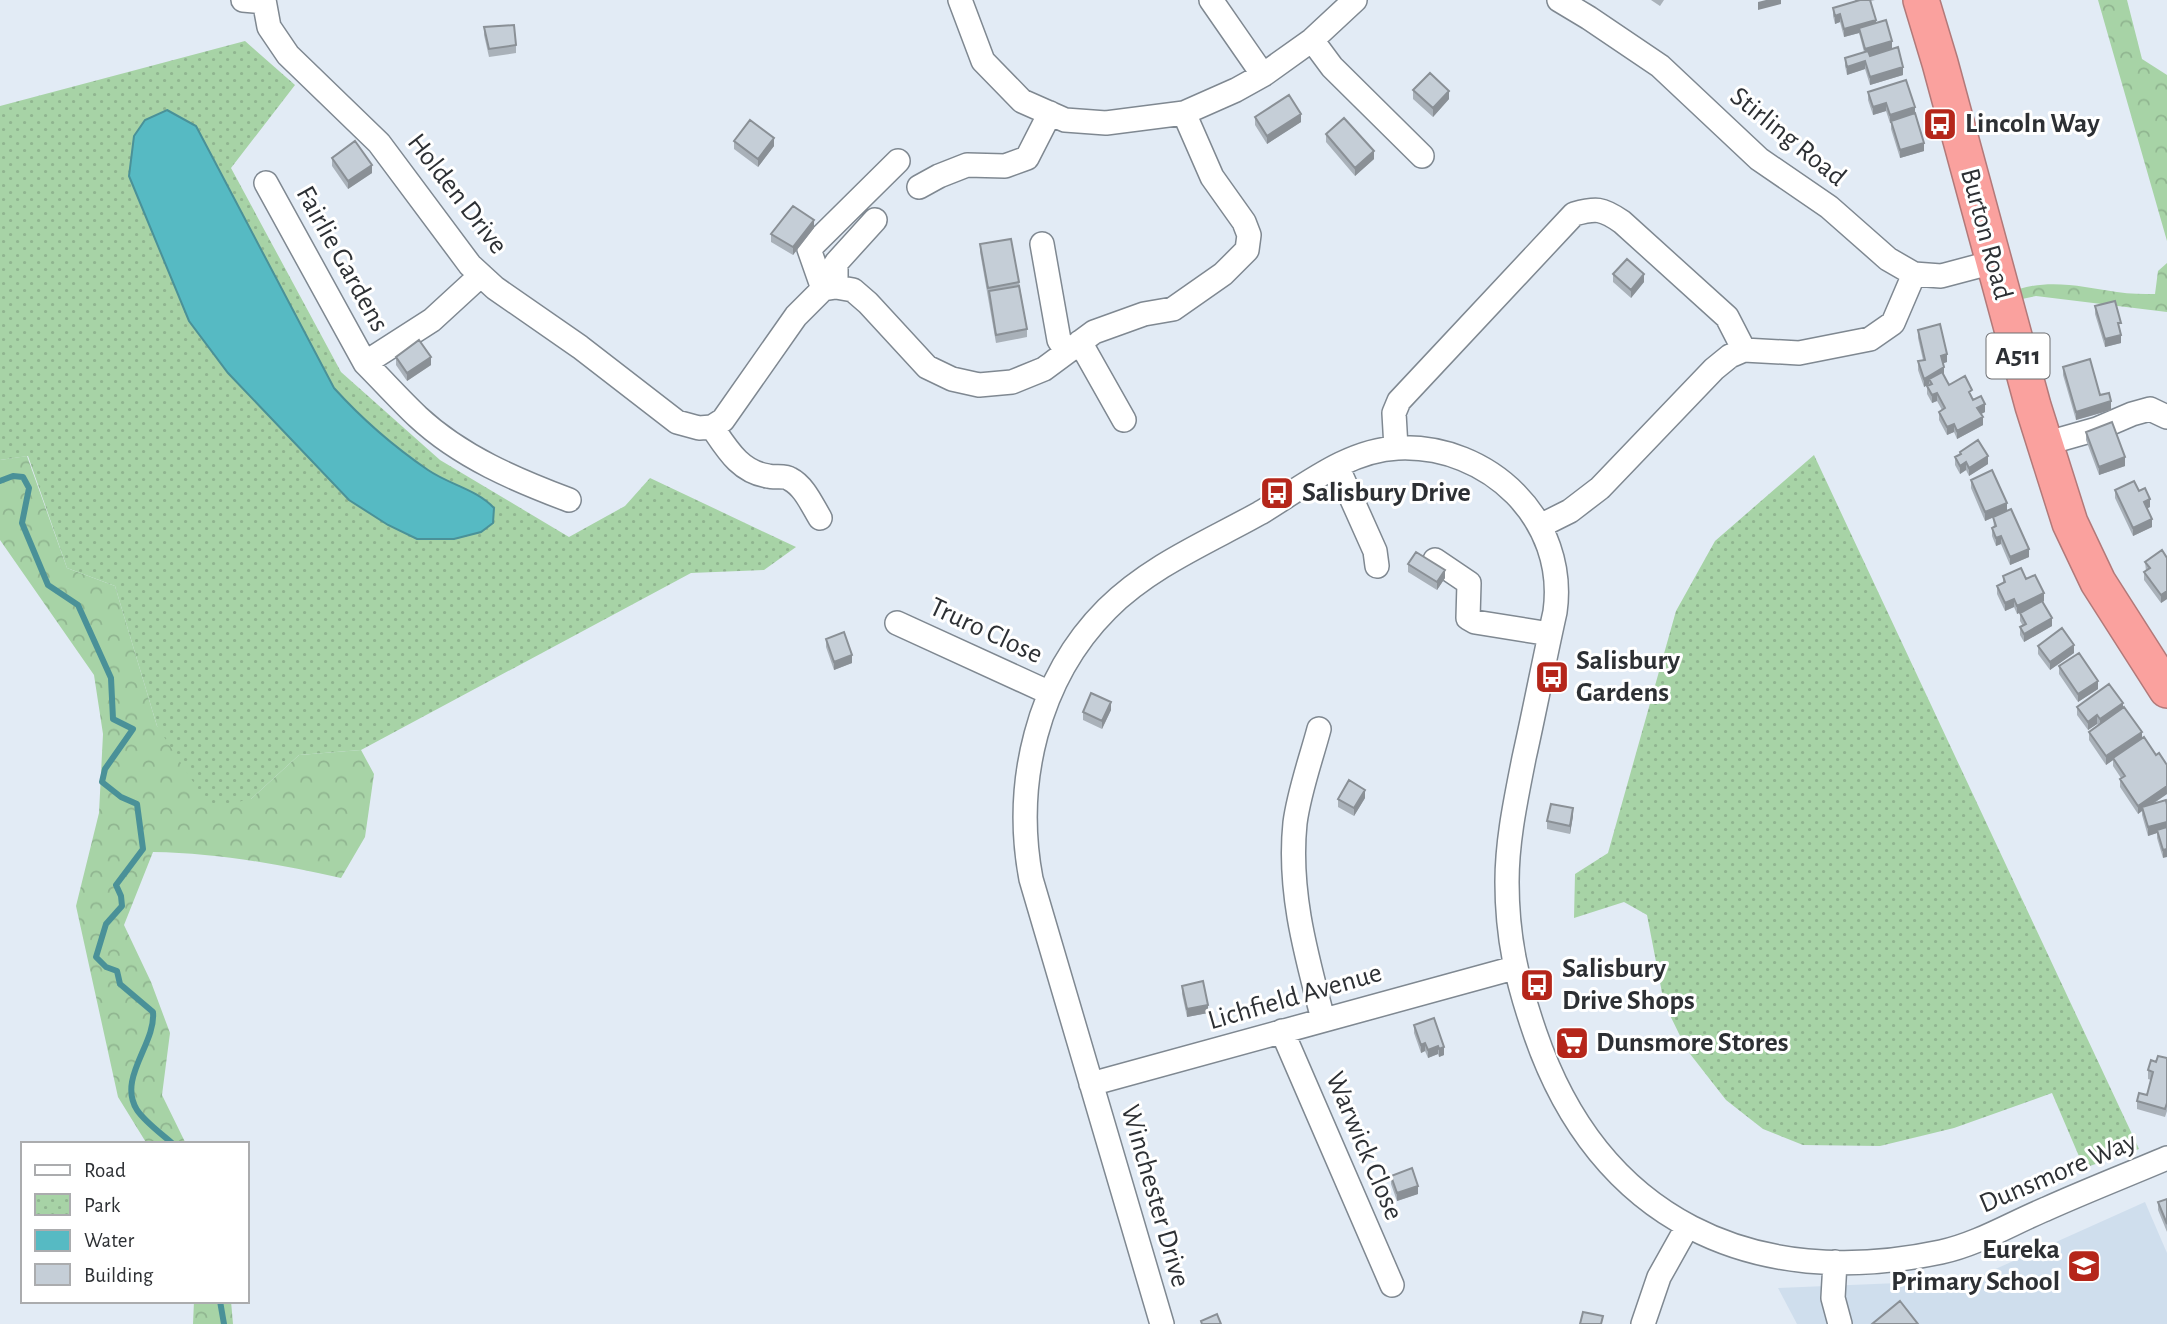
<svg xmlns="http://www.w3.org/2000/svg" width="2167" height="1324" viewBox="0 0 2167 1324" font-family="'Alegreya Sans',sans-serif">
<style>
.built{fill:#cfdeed}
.forest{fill:url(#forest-crowns)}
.park{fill:url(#park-dots)}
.water{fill:#56bac3;stroke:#4a9198;stroke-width:2}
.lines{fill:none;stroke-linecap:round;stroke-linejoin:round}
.stream{stroke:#4a9198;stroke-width:6}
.minor-casing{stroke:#7f8891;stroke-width:26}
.highway-casing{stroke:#b27979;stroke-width:38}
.minor{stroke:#fff;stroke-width:23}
.highway{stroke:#faa19e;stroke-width:35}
.wall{fill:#a9b1b9}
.shaded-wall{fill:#8a9096}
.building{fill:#c5ced7;stroke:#8a9096;stroke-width:2}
.labels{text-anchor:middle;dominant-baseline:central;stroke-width:6;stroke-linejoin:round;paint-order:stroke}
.shield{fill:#fff;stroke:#6c6e71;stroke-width:2}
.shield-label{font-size:26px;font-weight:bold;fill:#2d3034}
.poi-label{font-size:28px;font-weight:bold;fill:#2d3034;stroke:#fff;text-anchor:start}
.street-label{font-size:28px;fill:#2d3034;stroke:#fff}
</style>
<defs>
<pattern id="forest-crowns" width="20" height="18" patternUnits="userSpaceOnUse" patternTransform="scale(1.75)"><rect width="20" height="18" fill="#a7d3a6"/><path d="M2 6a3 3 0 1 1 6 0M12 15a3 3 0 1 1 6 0" fill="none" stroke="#90b590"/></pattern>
<pattern id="park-dots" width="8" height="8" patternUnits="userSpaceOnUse" patternTransform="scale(1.75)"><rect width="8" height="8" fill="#a7d3a6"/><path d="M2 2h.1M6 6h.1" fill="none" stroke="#90b590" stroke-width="1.8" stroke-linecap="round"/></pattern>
</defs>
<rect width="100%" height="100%" fill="#e2ebf5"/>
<path class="built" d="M2145 1202 2167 1253V1324H1797L1778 1288 1971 1280Z"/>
<path class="forest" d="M2098 0H2127L2142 59 2167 75V241Z
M2167 263V312L2036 296 2022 299 2019 289C2052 279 2084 287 2117 292 2130 294 2143 294 2155 294L2158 271Z
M27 456 67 568 115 586 157 726 251 799 299 755 361 750 374 774 365 837 341 878C279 864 217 853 153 852L124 925 151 982 170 1033 162 1095 186 1144H147L118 1097 76 906 99 813 103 734 94 675 0 540V460Z
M194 1301H231L233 1324H193Z"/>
<path class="park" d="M245 41 295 85 231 168 341 372 440 460 569 537 625 506 650 478 796 547 764 570 691 573 361 750 299 755 251 799 210 808 157 726 115 586 67 568 28 456 0 460V106Z
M1814 455 2139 1149 2084 1168 2052 1093 1954 1128 1880 1146 1803 1145 1763 1129 1726 1100 1687 1050 1664 1003 1647 915 1624 902 1574 918 1575 874 1608 853 1676 611 1715 541Z"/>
<path class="water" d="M167 110 196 126 334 388C362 419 393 446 428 470 450 485 476 489 494 508L493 523 481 532 454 539H417L388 525 349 500 228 373 189 321 129 176 134 136 145 120Z"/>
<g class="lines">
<path class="stream" d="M0 481 13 476 23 477 29 488 22 523 48 585 78 605 111 678 113 719 133 729 105 769 102 782 121 797 137 804 143 849 116 885 121 896 122 906 106 924 96 957 106 967 117 971 120 984 153 1012C156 1044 117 1078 137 1110 146 1123 162 1134 173 1144
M220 1301 224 1324"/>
<g class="minor-casing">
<path id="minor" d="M243 0 264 2
M264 0 269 27 288 55 379 143 470 265 495 288 580 347 677 422 699 428 712 427 723 420 796 316 823 289 836 287 853 290 868 303 927 367 952 379 979 385 1012 382 1044 369 1094 332 1144 314 1173 309 1223 274 1247 250 1249 235 1244 222 1212 177 1184 113
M960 0 983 61 1022 101 1065 120 1106 123 1184 113 1236 90 1263 75 1312 40 1355 0
M1211 0 1263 75
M1559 0 1589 18 1660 66 1759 159 1829 207 1888 259 1914 274 1941 276 1994 262
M1312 40 1332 67 1422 156
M266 183 365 363
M919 187 939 176 967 165 1005 166 1027 158 1050 113
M1042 244 1059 340 1067 352
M481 275 432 320 365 363C383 381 400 400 418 417 461 457 516 480 569 500
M836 287V263L875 220
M823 289 809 249 898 161
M1080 342 1124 420
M712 427C727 449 740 472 768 476 775 478 784 475 790 479 804 486 812 505 820 518
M2044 444 2097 429 2132 414 2150 409 2167 417
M1396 448 1394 413 1399 401 1574 214C1596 208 1602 208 1622 222L1727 317 1744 350 1799 353 1870 339 1893 323 1914 274
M1337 466 1375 551 1377 566
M1540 526 1570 511 1600 488 1714 369 1730 356 1744 350
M1435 560 1469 583 1468 618 1475 622 1550 634
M897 623 1050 693
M1319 729C1311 759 1299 792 1295 823 1288 891 1306 954 1323 1019
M1282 1031 1392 1285
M1091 1084 1514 968
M1835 1262 1833 1298 1840 1324
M1162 1324 1031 879C1013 784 1037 679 1107 609 1150 566 1208 542 1260 513 1302 488 1347 450 1398 448 1489 444 1568 520 1555 612 1544 661 1535 709 1524 758 1516 799 1507 840 1507 882 1507 938 1517 981 1535 1033 1599 1220 1753 1292 1941 1252 1978 1244 2012 1223 2046 1209 2086 1191 2127 1175 2167 1158
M1643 1324 1659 1277 1687 1227"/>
</g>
<g class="highway-casing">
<path id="highway" d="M1921 0 1940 63 2033 406 2070 523 2098 582 2167 690"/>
</g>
<use href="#minor" class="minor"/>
<use href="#highway" class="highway"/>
</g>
<path class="wall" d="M1651 0H1664L1660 6Z
M1855 0H1875L1871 1 1876 23 1892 49 1903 75 1870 85 1865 69 1847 75 1845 66V58L1864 52 1859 33 1844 37 1840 22 1835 24 1833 16V8L1855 2Z
M484 27 516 45V53L489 57 484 35Z
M1413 90 1449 99 1433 117 1413 99Z
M1868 92 1915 114 1924 151 1900 158 1891 129V123H1890L1886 111 1873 115 1868 100Z
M1255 117 1301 122 1267 144 1255 125Z
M1326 134 1374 159 1355 176 1326 142Z
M734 141 774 146 758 167 734 149Z
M332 158 372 173 348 189 332 166Z
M814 228 793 255 771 242V234Z
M980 244 1019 282 1027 329V337L996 343 980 252Z
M1613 274 1644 282 1631 298 1613 282Z
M2095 306 2121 331H2120L2121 343 2105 347 2095 314Z
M1918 330 1947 362 1943 363 1944 375 1949 385 1972 398 1985 412 1981 414 1983 425 1957 439 1954 432 1947 435 1939 420V412L1942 410 1937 401 1932 403 1927 394V386L1929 384 1924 387 1918 370V361L1923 360 1918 338Z
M396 357 431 365 407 381 396 365Z
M2063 367 2111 410 2076 420 2063 375Z
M2086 432 2125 466 2099 475 2086 440Z
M1960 452 1988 464 1969 476 1966 470 1960 474 1955 465V457L1960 455Z
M1971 480 2007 511 2029 557 2010 565 2001 544 1996 546 1992 536V528L1994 527 1993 517 1999 515 1985 521 1971 488Z
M2115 490 2139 491 2150 507 2147 508 2152 527 2133 536 2115 498Z
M2167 558V599L2161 603 2144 580V572L2146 571 2145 562Z
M1408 564 1445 578 1437 590 1408 572Z
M2003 576 2026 579 2044 601 2043 602 2052 626 2024 642 2020 635V627L2023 626 2020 621V613L2032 606 2017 614 2014 607 2005 611 1997 594V586L2003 583Z
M826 639 852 663 834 670 826 647Z
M2038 646 2074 653 2050 670 2038 654Z
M2059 666 2098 689 2078 702 2059 674Z
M2077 707 2123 708 2142 739 2156 755 2167 765V794L2153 804 2166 800 2163 858 2157 838V833L2148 836 2142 815V811L2138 814 2120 787V779L2121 778 2113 766V760L2106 765 2089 740V732L2098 725 2097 724 2088 730 2077 715Z
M1111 710 1102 729 1083 720V712Z
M1365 798 1354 816 1338 807V799Z
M1573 816 1570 834 1547 829V821Z
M1182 986 1208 1013 1187 1017 1182 994Z
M1434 1018 1444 1055 1439 1057 1438 1054 1428 1058 1425 1051 1421 1053 1414 1033V1025Z
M2167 1058V1111L2165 1117 2137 1109V1101L2147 1095 2151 1080 2148 1079V1070L2156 1062Z
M1391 1176 1418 1194 1397 1201 1391 1184Z
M2167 1199V1232L2158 1210V1202Z"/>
<path class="shaded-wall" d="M1766 0H1781V4L1758 10V2Z
M1840 14V22L1835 24V16Z
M1876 20V28H1859V33L1844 37V29Z
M1892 41V49L1865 57V49Z
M1865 61V69L1847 75V67Z
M1903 67V75L1870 85V77Z
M1449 91V99L1433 117V108Z
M1886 103V111L1873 115V107Z
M1915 107V115L1890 123V115Z
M1301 114V122L1267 144V136Z
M774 138V146L758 167V159Z
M1924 143V151L1900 158V150Z
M1374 151V159L1355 176V168Z
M372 165V173L348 189V181Z
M814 220V228L793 255V247Z
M1644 274V282L1631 298V290Z
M2121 335V343L2105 347V339Z
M1947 354V362L1941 364V356Z
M431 357V365L407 381V373Z
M1944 367V375L1929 379V384L1924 387V379Z
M1937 393V401L1932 403V395Z
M2111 401V410L2076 420V412Z
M1985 404V412L1977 416V408Z
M1983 417V425L1957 439V431Z
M1954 424V432L1947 435V427Z
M1988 456V464L1969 476V468Z
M2125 457V466L2099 475V467Z
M1966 462V470L1960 474V466Z
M2150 499V507L2144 510V502Z
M2007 503V511L1985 521V512Z
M2152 519V527L2133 536V528Z
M2001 536V544L1996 546V538Z
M2029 549V557L2010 565V557Z
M1445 570V578L1437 590V582Z
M2167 591V599L2161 603V595Z
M2044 593V601L2017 614V606Z
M2014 599V607L2005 611V603Z
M2052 618V626L2024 642V634Z
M2074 645V653L2050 670V662Z
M852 655V663L834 670V662Z
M2098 681V689L2078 702V694Z
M1111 702V710L1102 729V721Z
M2123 703V711L2100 727V719Z
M2097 715V724L2088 730V722Z
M2142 732V740L2106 765V756Z
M2167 786V794L2143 810 2142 807V811L2138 814V806Z
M1365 790V798L1354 816V808Z
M1573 808V816L1570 834V826Z
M2167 822V830H2157V833L2148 836V827Z
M2167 849V857L2163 858V850Z
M1208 1005V1013L1187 1017V1009Z
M1425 1043V1051L1421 1053V1045Z
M1438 1046V1054L1428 1058V1050Z
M1444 1047V1055L1439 1057V1049Z
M1418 1186V1194L1397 1201V1193Z"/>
<path class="building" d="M1860 0H1870L1876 20 1844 29 1840 14 1835 16 1833 8Z
M1886 20 1892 41 1865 49 1859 28Z
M514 25 516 45 489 49 484 27Z
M1898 47 1903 67 1870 77 1865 61 1847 67 1845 58 1868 51 1870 56Z
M1430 73 1449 91 1433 108 1413 90Z
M1906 80 1915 107 1890 115 1886 103 1873 107 1868 92Z
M1289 95 1301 114 1267 136 1255 117Z
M1915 113 1924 143 1900 150 1891 121Z
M1344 118 1374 151 1355 168 1326 134Z
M750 120 774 138 758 159 734 141Z
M355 141 372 165 348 181 332 158Z
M793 206 814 220 793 247 771 234Z
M1011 239 1019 282 988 288 980 244Z
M1627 259 1644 274 1631 290 1613 274Z
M1019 286 1027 329 996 335 989 291Z
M2115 301 2121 323H2118L2121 335 2105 339 2095 306Z
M1940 324 1947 354 1941 356 1944 367 1924 379 1918 361 1925 360 1918 330Z
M419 340 431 357 407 373 396 357Z
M2090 359 2100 395 2109 393 2111 401 2076 412 2063 367Z
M1942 372 1949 385 1965 376 1972 390 1969 392 1973 400 1981 396 1985 404 1977 408 1983 417 1957 431 1954 424 1947 427 1939 412 1945 408 1937 393 1932 395 1927 386 1932 384 1929 379Z
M2112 422 2125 457 2099 467 2086 432Z
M1978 440 1988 456 1969 468 1966 462 1960 466 1955 457 1961 454 1960 452Z
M1992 470 2007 503 1985 512 1971 480Z
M2134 481 2139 491 2145 488 2150 499 2144 502 2152 519 2133 528 2115 490Z
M2011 509 2029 549 2010 557 2001 536 1996 538 1992 528 1996 526 1993 517Z
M2162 550 2167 558V591L2161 595 2144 572 2150 568 2145 562Z
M1416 552 1445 570 1437 582 1408 564Z
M2021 568 2026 579 2035 575 2044 593 2017 606 2014 599 2005 603 1997 586 2005 582 2003 576Z
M2042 601 2052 618 2024 634 2020 627 2026 624 2020 613Z
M2062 628 2074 645 2050 662 2038 646Z
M844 632 852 655 834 662 826 639Z
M2079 653 2098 681 2078 694 2059 666Z
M2109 684 2123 703 2100 719 2097 715 2088 722 2077 707Z
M1091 693 1111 702 1102 721 1083 712Z
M2124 707 2142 732 2106 756 2089 732Z
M2144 737 2156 755 2159 753 2167 765V786L2138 806 2120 779 2125 776 2113 758Z
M1349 780 1365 790 1354 808 1338 799Z
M2166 800 2167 805V822L2148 827 2142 807Z
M1551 804 1573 808 1570 826 1547 821Z
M2167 827V849L2163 850 2157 830Z
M1203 981 1208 1005 1187 1009 1182 986Z
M1434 1018 1444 1047 1439 1049 1438 1046 1428 1050 1425 1043 1421 1045 1414 1025Z
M2158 1056 2167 1058V1103L2165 1109 2137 1101 2139 1093 2147 1095 2153 1072 2148 1070 2151 1060 2156 1062Z
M1412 1168 1418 1186 1397 1193 1391 1176Z
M2167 1199V1224L2158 1202Z
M1900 1301 1918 1324H1872Z
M1583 1312 1603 1316 1601 1324H1580Z
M1217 1314 1221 1324H1202L1201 1321Z"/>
<defs>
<g id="bus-square" transform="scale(1.75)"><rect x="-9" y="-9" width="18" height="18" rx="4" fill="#b5261a" stroke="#fff"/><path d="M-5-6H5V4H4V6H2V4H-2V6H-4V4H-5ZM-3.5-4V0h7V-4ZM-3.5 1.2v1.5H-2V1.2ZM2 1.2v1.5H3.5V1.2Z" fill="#fff"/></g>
<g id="supermarket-square" transform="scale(1.75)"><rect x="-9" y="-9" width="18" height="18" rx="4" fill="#b5261a" stroke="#fff"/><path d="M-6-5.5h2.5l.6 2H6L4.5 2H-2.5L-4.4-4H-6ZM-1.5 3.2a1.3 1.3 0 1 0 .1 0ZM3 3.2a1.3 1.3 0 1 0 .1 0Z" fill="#fff"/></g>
<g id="school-square" transform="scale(1.75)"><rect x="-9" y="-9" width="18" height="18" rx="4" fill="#b5261a" stroke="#fff"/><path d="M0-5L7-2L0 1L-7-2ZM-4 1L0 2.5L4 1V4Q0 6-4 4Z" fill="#fff"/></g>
</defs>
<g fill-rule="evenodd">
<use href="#bus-square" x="1940" y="124"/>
<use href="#bus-square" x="1277" y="493"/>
<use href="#bus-square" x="1552" y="677"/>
<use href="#bus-square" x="1537" y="985"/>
<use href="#supermarket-square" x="1572" y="1043"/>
<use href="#school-square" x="2084" y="1266"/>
</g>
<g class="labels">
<rect class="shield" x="1986.5" y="333.5" width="63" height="45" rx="5"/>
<g class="shield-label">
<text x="2018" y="356">A511</text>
</g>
<g class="poi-label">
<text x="1965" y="124">Lincoln Way</text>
<text x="1302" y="493">Salisbury Drive</text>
<text x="1576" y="661">Salisbury<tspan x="1576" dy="32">Gardens</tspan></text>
<text x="1562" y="969">Salisbury<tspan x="1562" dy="32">Drive Shops</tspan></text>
<text x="1596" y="1043">Dunsmore Stores</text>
<text x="2060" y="1250" text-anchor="end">Eureka<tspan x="2060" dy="32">Primary School</tspan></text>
</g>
<g class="street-label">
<text transform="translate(1788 137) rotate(39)">Stirling Road</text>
<text transform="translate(457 194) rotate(52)">Holden Drive</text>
<text transform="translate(1986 234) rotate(75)">Burton Road</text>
<text transform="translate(342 259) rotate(61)">Fairlie Gardens</text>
<text transform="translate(986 631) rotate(25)">Truro Close</text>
<text transform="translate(1295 997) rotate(-16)">Lichfield Avenue</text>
<text transform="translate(1364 1146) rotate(67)">Warwick Close</text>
<text transform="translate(2058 1173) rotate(-23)">Dunsmore Way</text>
<text transform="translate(1155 1196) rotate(74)">Winchester Drive</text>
</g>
</g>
<rect x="21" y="1142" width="228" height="161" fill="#ffffff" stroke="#abacae" stroke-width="2"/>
<rect x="35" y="1165" width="35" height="10" fill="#ffffff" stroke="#abacae" stroke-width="2"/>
<text x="84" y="1177" font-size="21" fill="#2d3034">Road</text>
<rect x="35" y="1194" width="35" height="21" fill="url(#park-dots)" stroke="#abacae" stroke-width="2"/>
<text x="84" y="1212" font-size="21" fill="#2d3034">Park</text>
<rect x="35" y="1230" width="35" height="21" fill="#56bac3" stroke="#abacae" stroke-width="2"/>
<text x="84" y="1247" font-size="21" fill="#2d3034">Water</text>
<rect x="35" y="1264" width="35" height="21" fill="#c5ced7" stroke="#abacae" stroke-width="2"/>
<text x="84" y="1282" font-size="21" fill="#2d3034">Building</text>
</svg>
